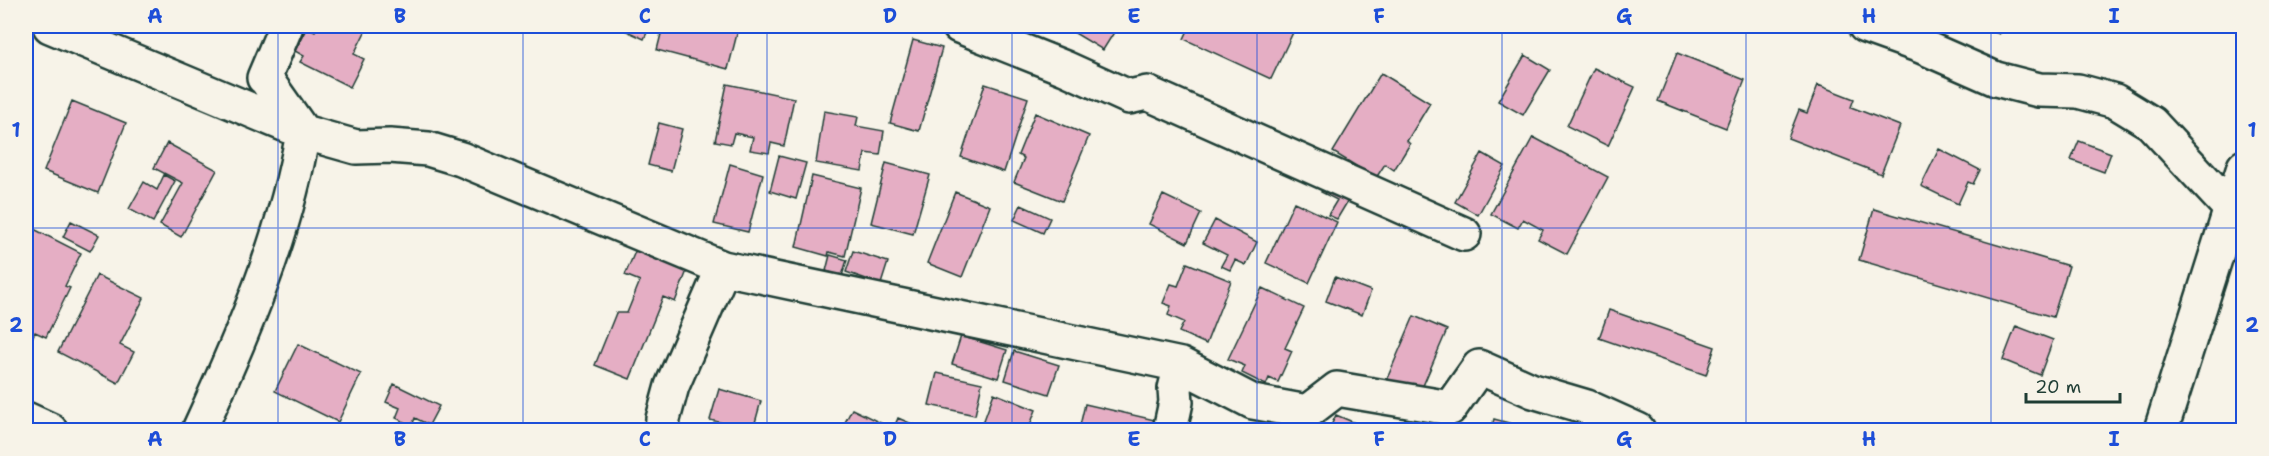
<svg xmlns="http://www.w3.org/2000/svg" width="2269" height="456" viewBox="0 0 2269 456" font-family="'Shantell Sans',sans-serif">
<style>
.building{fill:#e5aec4;stroke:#1f3d34;stroke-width:1.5}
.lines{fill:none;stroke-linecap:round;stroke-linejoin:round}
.minor-casing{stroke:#1f3d34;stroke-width:38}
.minor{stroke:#f7f3e8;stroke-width:33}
.grid{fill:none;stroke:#1d4ed8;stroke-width:1.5;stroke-opacity:0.55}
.neatline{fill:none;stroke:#1d4ed8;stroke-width:2}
.grid-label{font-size:20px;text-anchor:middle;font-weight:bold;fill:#1d4ed8}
</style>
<rect width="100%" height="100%" fill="#f7f3e8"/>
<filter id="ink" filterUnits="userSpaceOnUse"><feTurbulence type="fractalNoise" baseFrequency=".0167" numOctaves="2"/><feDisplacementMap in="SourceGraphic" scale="12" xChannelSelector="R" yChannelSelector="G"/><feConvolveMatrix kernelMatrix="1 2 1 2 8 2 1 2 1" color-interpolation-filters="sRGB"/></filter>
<g filter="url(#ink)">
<path class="building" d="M318 26H368L354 54 364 59 350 87 300 62 304 56 295 51 307 27 315 31Z
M616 26H650L644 39Z
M663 26H690L699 28V26H739L728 69 657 50Z
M1063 26H1118L1103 50Z
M1190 26H1296L1271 79 1184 39Z
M1980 26H2002L1999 34Z
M913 40 942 48 919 131 890 123Z
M1677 53 1745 80 1726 128 1658 101Z
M1525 55 1550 70 1523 115 1498 101Z
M1594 68 1635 87 1608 146 1567 126Z
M1381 73 1430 103 1407 141 1410 144 1394 170 1385 164 1376 178 1333 152Z
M727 84 794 98 784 146 771 143 769 153 750 150 753 137 734 133 731 144 715 141Z
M985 84 1028 98 1004 172 961 157Z
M1818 85 1854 99 1851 107 1900 126 1881 174 1788 138 1799 110 1807 113Z
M72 101 126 123 98 193 44 171Z
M824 111 858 117 856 126 884 131 880 155 865 153 862 171 816 163Z
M1035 113 1089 136 1062 201 1014 182 1024 158 1018 155Z
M659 123 682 129 671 171 648 165Z
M1533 137 1608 177 1567 254 1538 239 1543 230 1523 219 1518 228 1491 214Z
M2079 141 2111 153 2104 172 2071 160Z
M167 143 217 170 181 237 160 225 183 183 154 168Z
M1939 149 1980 170 1973 184 1968 182 1958 204 1921 186Z
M1482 153 1505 166 1478 215 1455 202Z
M779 156 806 163 796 199 770 191Z
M886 163 930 175 913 234 871 223Z
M730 164 763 174 748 232 714 224Z
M164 175 175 181 153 222 129 209 144 182 157 190Z
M812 176 861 188 845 256 829 252 828 256 796 247Z
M1328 180 1352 194 1337 219 1328 215 1337 200 1321 192Z
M955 192 990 206 962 277 927 263Z
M1163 195 1201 213 1187 243 1149 224Z
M1294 202 1337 222 1309 283 1266 263Z
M1021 205 1050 218 1043 233 1014 220Z
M1874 209 2069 266 2053 317 1859 260Z
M1215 220 1257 242 1246 265 1235 260 1230 270 1221 266 1227 255 1203 243Z
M71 221 99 235 90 251 63 237Z
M26 225 81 253 65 286 70 288 46 337 35 332 27 348Z
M637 247 688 268 675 302 663 297 630 379 595 365 616 313H627L640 281 625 275Z
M853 251 888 262 881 284 846 272Z
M830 255 847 260 842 276 826 271Z
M1187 263 1231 281 1206 344 1179 332 1184 322 1168 315 1171 306 1163 303 1171 284 1178 286Z
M97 275 144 298 120 345 134 352 118 383 58 352Z
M1335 277 1371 291 1362 315 1326 301Z
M1262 288 1304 308 1285 348 1292 351 1278 382 1269 378 1266 385 1242 373 1245 366 1228 359Z
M1609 310 1715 347 1706 375 1599 338Z
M1414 316 1447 330 1419 395 1386 381Z
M2016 326 2053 340 2040 375 2003 360Z
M961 336 1007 350 998 378 952 364Z
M298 344 361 374 338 422 275 391Z
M1014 351 1059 365 1049 394 1005 380Z
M937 373 982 383 975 415 929 405Z
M394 384 439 406 429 425 415 418 412 426 396 418 400 408 386 402Z
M719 389 761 401 753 430 710 420Z
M994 393 1036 410 1028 430H1003L983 423Z
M1085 404 1159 421 1157 430H1079Z
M852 409 881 423 878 430H841Z
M1336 415 1372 430H1329Z
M898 418 926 430H893Z
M1494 419 1528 428V430H1491Z"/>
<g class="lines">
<g class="minor-casing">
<path id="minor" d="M50 26 303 132 356 147 390 146 428 149 461 159 723 268 1181 365 1253 402 1307 412 1337 389 1450 408 1479 367 1533 391 1587 407 1638 430
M959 26 1065 68 1129 97 1147 93 1464 234
M1865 26 1921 46 1996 79 2039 90 2078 91 2115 101 2151 123 2232 210
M264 78 286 26
M26 419 50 430
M199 430C242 336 286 236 303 132L265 78
M662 430 663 419 672 386 723 268
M1170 430 1176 402 1175 389 1181 365
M2161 430 2244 167"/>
</g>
<use href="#minor" class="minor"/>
</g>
</g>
<path class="grid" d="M278 26V430M523 26V430M767 26V430M1012 26V430M1257 26V430M1502 26V430M1746 26V430M1991 26V430M26 228H2244"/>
<rect width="2269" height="456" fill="none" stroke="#f7f3e8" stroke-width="66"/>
<path d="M2026 393v9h94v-9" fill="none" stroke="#1f3d34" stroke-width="3"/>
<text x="2035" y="393" font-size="18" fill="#1f3d34" stroke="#f7f3e8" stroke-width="4.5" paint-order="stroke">20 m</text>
<rect x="33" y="33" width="2203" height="390" class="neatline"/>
<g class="grid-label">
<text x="155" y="23">A</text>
<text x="400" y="23">B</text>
<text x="645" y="23">C</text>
<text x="890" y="23">D</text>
<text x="1134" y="23">E</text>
<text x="1379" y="23">F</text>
<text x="1624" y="23">G</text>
<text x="1869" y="23">H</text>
<text x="2114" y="23">I</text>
<text x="16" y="137">1</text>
<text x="2252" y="137">1</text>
<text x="16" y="332">2</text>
<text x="2252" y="332">2</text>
<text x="155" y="446">A</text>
<text x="400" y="446">B</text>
<text x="645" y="446">C</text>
<text x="890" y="446">D</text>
<text x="1134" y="446">E</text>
<text x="1379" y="446">F</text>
<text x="1624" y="446">G</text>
<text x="1869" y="446">H</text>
<text x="2114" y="446">I</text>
</g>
</svg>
